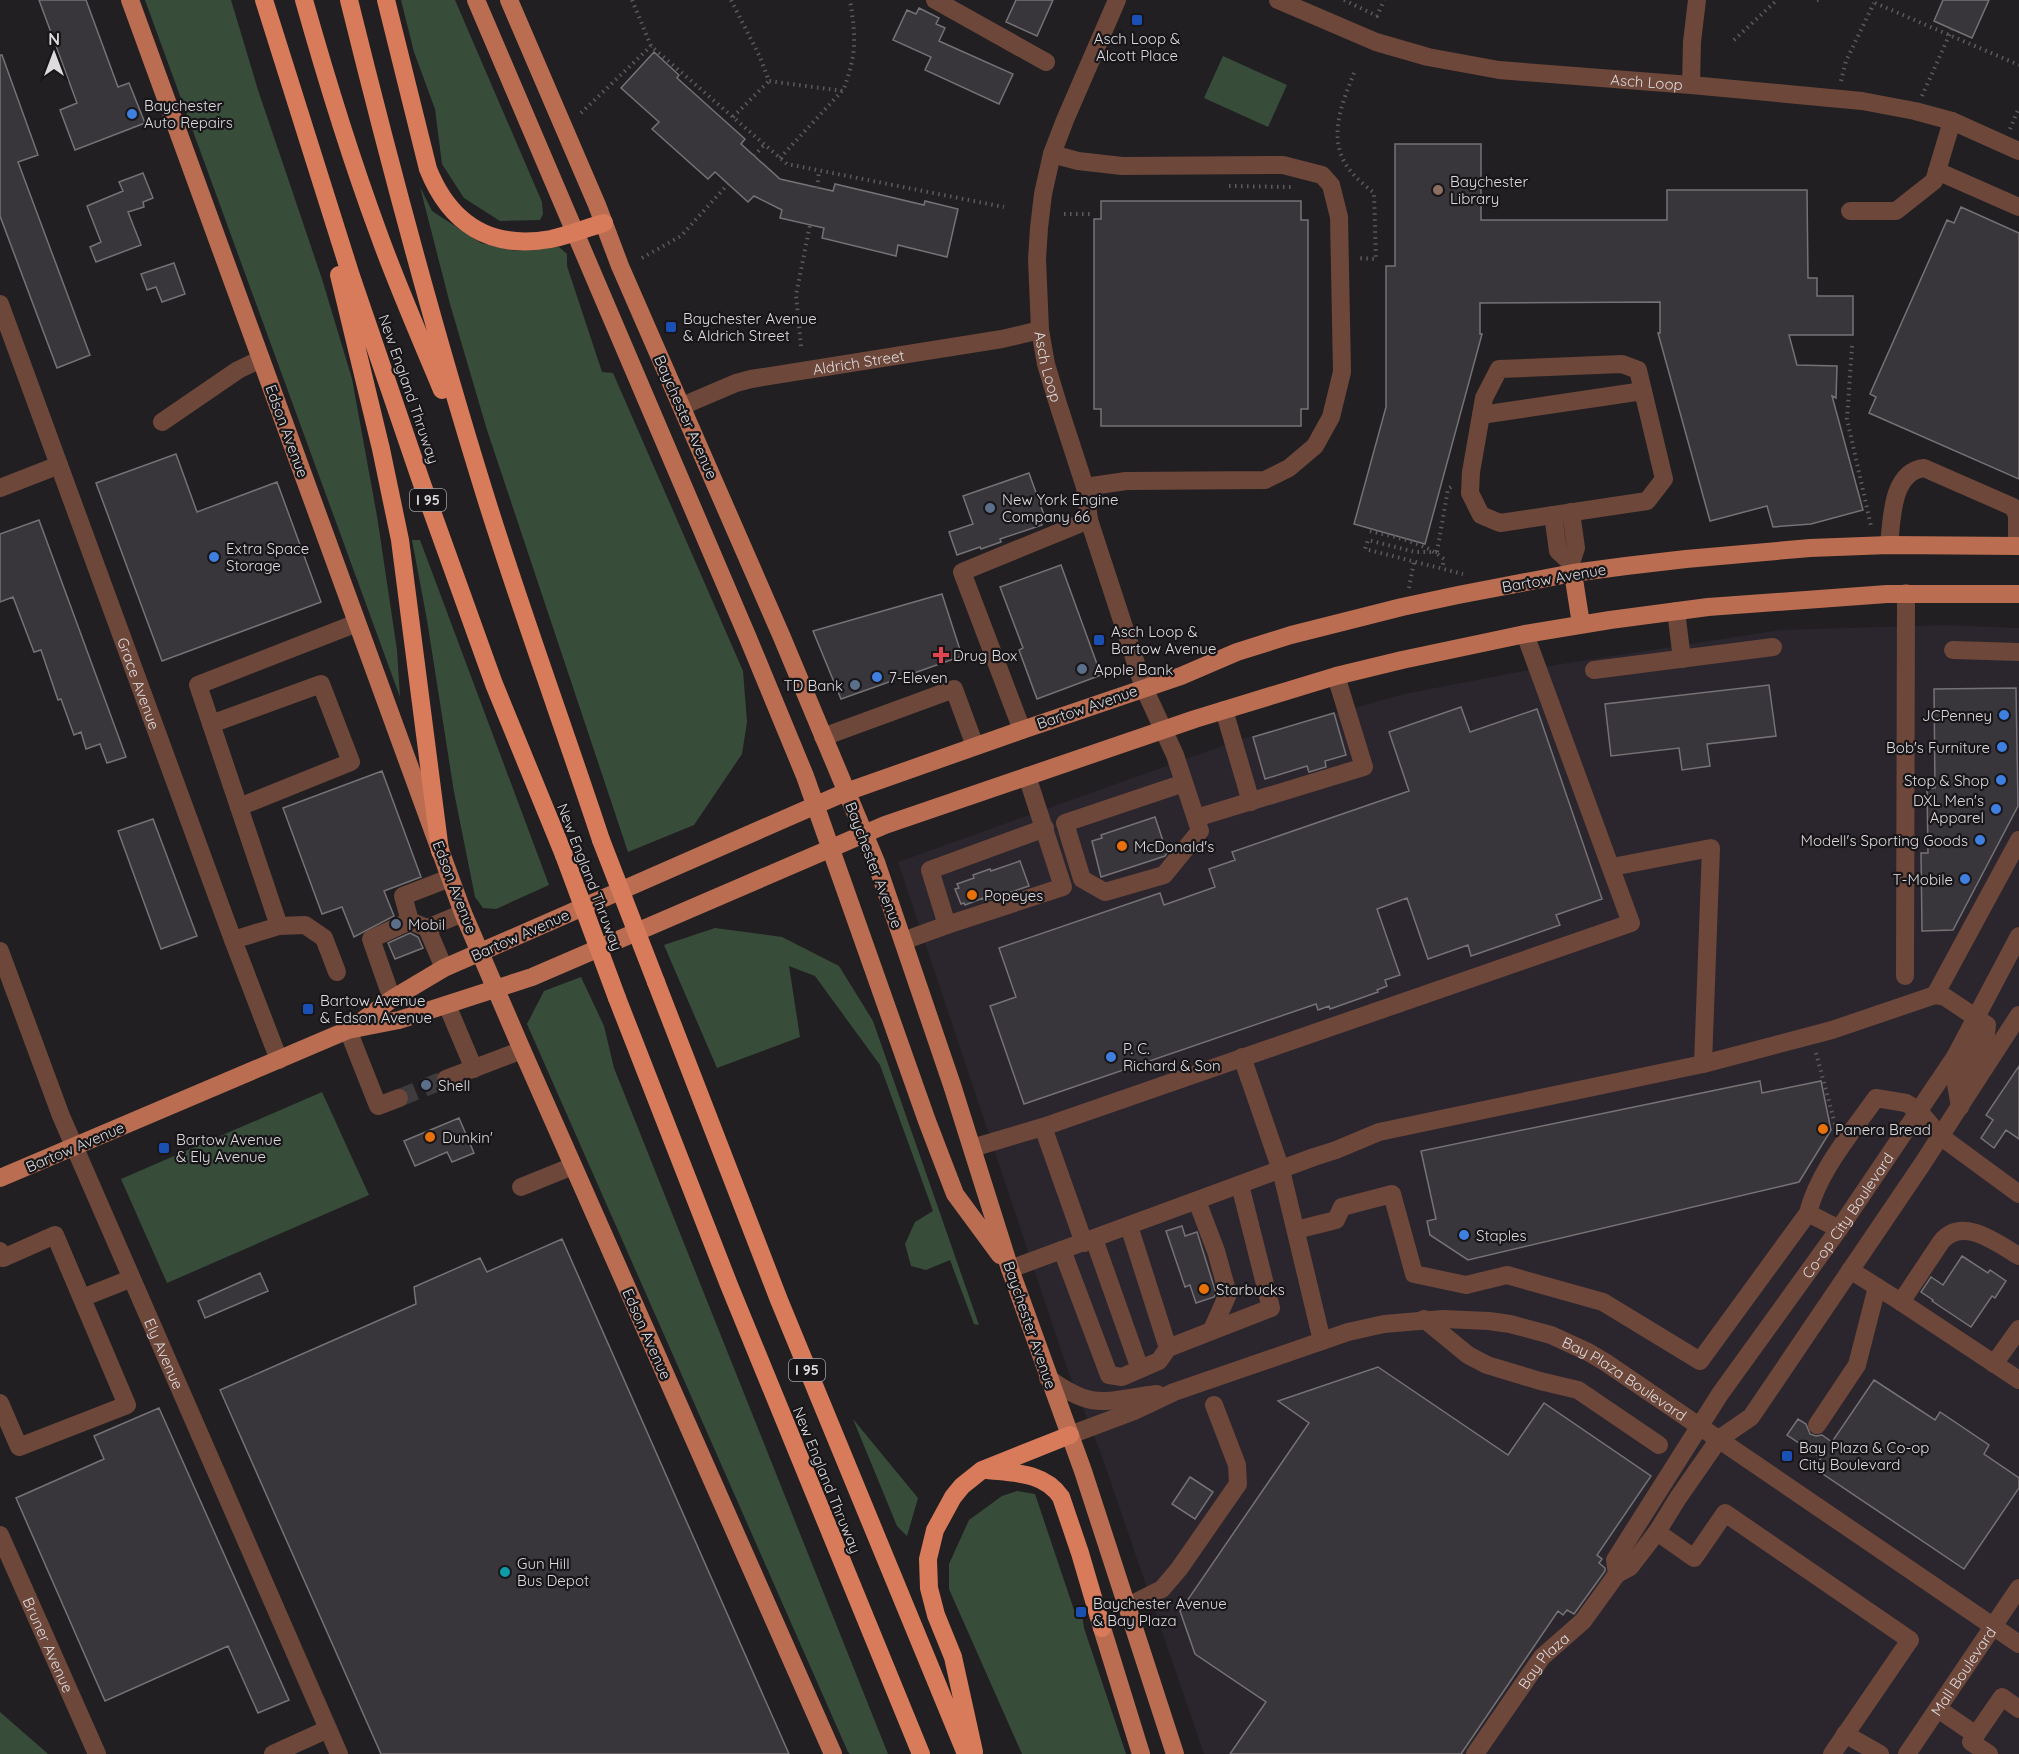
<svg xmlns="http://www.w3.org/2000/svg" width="2019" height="1754" viewBox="0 0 2019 1754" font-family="Quicksand,sans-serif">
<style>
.built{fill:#2b252e}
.green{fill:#374d3a}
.building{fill:#38363a;stroke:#757276;stroke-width:1.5}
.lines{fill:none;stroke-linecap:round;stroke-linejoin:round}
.minor-tunnel{stroke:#3d3b3e;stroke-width:18;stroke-dasharray:18 9;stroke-linecap:butt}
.path{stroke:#5c5a5d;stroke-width:4;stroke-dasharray:1.5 4.5;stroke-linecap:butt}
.minor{stroke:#6d473a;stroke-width:18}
.major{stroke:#ba6d51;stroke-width:18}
.highway{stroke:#d87b5a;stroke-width:18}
.highway-bridge{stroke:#d87b5a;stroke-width:18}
.transit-dot{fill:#1a4fb4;stroke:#181619;stroke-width:2}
.shop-dot{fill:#3f7fe0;stroke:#181619;stroke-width:2}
.education-dot{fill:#8d6e63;stroke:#181619;stroke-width:2}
.service-dot{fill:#5c6f8a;stroke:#181619;stroke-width:2}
.health-dot{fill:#e0444e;stroke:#181619;stroke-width:2}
.food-dot{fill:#e8710a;stroke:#181619;stroke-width:2}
.culture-dot{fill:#0f9aa8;stroke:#181619;stroke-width:2}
.labels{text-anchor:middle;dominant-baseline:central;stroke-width:4.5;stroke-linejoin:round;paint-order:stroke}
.shield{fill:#181619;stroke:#a2a0a3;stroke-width:1.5}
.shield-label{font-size:14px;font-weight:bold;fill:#dddbde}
.poi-label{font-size:15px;fill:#dddbde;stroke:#181619;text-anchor:start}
.street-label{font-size:15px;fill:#dddbde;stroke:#181619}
</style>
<rect width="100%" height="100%" fill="#211f22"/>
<path class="built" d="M1946 625 2019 628V1754H1204L1100 1451 1068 1371 898 862 1242 739 1404 694 1555 665 1780 630Z"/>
<path class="green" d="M145 0H231L258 90 322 279 352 379 377 516 397 650 400 697Z
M401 0H455L542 202 543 214 540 220 500 221 464 198 442 164 435 109 414 52Z
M1223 56 1287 85 1268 127 1204 98Z
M420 187 432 211 481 243 516 251 559 247 567 254V266L602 372 613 373 743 671 747 722 742 754 694 825 628 852 487 430 450 304Z
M412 540H420L549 885 496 909 483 908 475 897 454 792 427 620Z
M715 928 782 937 839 966 873 1021 979 1325 974 1324 950 1260 926 1270 911 1266 905 1244 915 1222 933 1211 880 1065 815 976 789 966 800 1037 717 1068 664 945Z
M581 977 604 1026 614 1068 888 1754H850L848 1752 527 1024 544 991Z
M322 1092 369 1195 167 1283 121 1179Z
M853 1419 918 1498 907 1536 897 1526Z
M1017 1491 1035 1494 1075 1613 1082 1615 1084 1628 1126 1754H1022L949 1589V1564L969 1520 1002 1496Z
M0 1712 47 1753 48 1754H0Z"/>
<path class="building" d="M39 0H86L118 87 129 83 145 123 75 150 60 110 77 103Z
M1016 0H1053L1037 36 1006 22Z
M1943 0H1989L1972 38 1934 21Z
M919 8 939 18 936 24 945 28 939 41 1013 74 999 104 925 70 931 57 893 40 907 10 916 14Z
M654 52 679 75 677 78 745 139 741 144 780 179 833 191 835 184 924 205 925 201 958 209 947 257 898 245 896 256 822 238 824 228 780 218 782 210 754 196 748 202 715 172 708 179 652 129 659 122 621 88Z
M0 55H2L38 155 18 162 90 355 57 368 0 216Z
M1395 144H1481V220H1667V190H1807L1808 278H1817V296H1853V335H1789L1797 365 1837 366 1836 398 1832 396 1863 510 1811 524 1773 527 1767 506 1710 521 1658 333H1660V302L1480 303V334H1482L1425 544 1354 524 1386 407V266H1395Z
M143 173 153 198 143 202 144 207 128 212 141 245 96 262 90 247 101 242 87 206 123 191 119 182Z
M1101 201H1301V220H1308V409H1301V426H1101V409H1094V219H1101Z
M1961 207 2019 233V479L1869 413 1876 397 1870 394 1947 220 1954 223Z
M174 263 185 294 162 302 156 287 147 290 141 274Z
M176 454 197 512 277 482 321 602 162 661 96 483Z
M1029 473 1044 515 1040 517 1042 525 1000 539 1001 542 981 549 980 547 957 555 949 532 973 524 963 496Z
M39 520 126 757 107 763 100 744 86 749 81 732 74 735 61 699 58 700 41 650 34 652 13 597 0 602V534Z
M1061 565 1101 675 1037 699 1019 650 1023 648 1000 587Z
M942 594 962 656 841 699 813 631Z
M1769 685 1776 736 1707 744 1710 766 1682 770 1679 748 1611 756 1605 704Z
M2016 688 2018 806 1953 930 1922 931 1921 853H1928L1927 788H1935L1934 689Z
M1461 707 1470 732 1537 709 1602 899 1556 915 1560 925 1471 956 1468 945 1428 959 1407 898 1377 909 1400 975 1385 980 1387 986 1377 990 1378 992 1330 1009 1329 1006 1318 1010 1316 1004 1024 1104 990 1006 1016 997 999 948 1160 893 1164 905 1215 887 1209 869 1235 860 1232 852 1409 791 1389 732Z
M1334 713 1346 755 1325 761 1326 767 1309 772 1307 766 1265 779 1253 737Z
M382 771 421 877 384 891 394 916 354 937 342 907 322 914 283 808Z
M1155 817 1167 853 1165 856 1101 877 1092 841 1102 838 1101 835Z
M153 819 197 936 161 949 118 831Z
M1020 861 1029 886 984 901 983 898 965 905 964 903 961 904 955 889 959 888 957 884 974 878 973 875 990 869 991 871Z
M410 933 418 937 423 948 395 959 388 943Z
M2019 1066V1139L2006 1130 1994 1148 1981 1138 1993 1120 1986 1115Z
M1760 1081 1762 1093 1821 1081 1831 1130 1799 1182 1468 1260 1430 1235 1427 1221 1436 1219 1421 1151Z
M459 1118 474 1153 452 1162 447 1152 415 1166 404 1141Z
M1182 1226 1185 1236 1197 1232 1216 1293 1214 1297 1196 1303 1190 1285 1185 1287 1166 1231Z
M562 1239 789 1754H381L220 1390 416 1304 414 1287 480 1258 487 1272Z
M1962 1256 1988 1273 1990 1270 2006 1281 1995 1298 1992 1296 1971 1327 1932 1301 1933 1300 1921 1292 1931 1277 1943 1285Z
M260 1273 268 1291 205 1318 198 1301Z
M1378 1367 1508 1455 1544 1403 1651 1476 1597 1555 1602 1559 1599 1563 1605 1568V1571L1574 1614 1567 1610 1563 1615 1558 1611 1461 1754H1230L1266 1702 1195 1654 1180 1611 1309 1423 1278 1401Z
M1874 1380 1935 1420 1940 1412 1989 1445 1984 1454 2019 1478V1488L1964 1569 1814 1468 1821 1458 1787 1435 1798 1419 1806 1424 1810 1434 1816 1436 1822 1435 1832 1442Z
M159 1408 289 1700 258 1713 228 1646 105 1701 16 1498 104 1459 94 1436Z
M1190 1477 1213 1492 1195 1519 1172 1504Z"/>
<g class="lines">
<path class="minor-tunnel" d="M399 1098 446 1079"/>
<path class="path" d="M632 0 651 46 787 164 1004 207
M731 0 760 57 769 81 843 91C857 54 856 38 850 0
M1344 0 1377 16 1384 0
M1817 0H1820
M1875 3 2019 65
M1734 40 1777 0
M1354 73C1341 106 1325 143 1353 174 1359 181 1367 187 1374 193L1376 259 1356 258
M1841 81 1846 61 1874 3
M1922 96 1952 29
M581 113 651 46
M733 117 769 81
M2010 129 2019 108
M754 156 764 145
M780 158 842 91
M1229 186 1291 187
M817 188 819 172
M1064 214H1092
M642 258 681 236 728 184
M801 346 796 295 810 225
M1852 346 1847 419 1871 526
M1370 531C1395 537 1423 542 1444 559L1442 569
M1437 552H1415L1368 540 1365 549 1463 574
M1437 552 1448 489 1451 487
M1409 588 1414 562
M1816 1053 1835 1124"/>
<g class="minor">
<path d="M935 0 1046 62"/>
<path id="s1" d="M1117 0 1065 120 1052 154 1043 194 1039 228 1037 259 1040 330 1046 364 1058 404 1085 487 1089 520 1144 688 1175 755 1200 831 1164 875 1105 892 1082 879 1065 823 1184 783"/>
<path id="s2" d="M1278 0 1376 42 1428 57 1499 70 1691 85 1862 101 1915 111 1952 121 2019 151"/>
<path d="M1691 85 1692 42 1697 0"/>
<path d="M1052 154 1078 161 1122 166 1283 165 1322 175 1331 185 1339 217 1342 372 1331 417 1315 446 1289 468 1265 480 1126 481 1085 487"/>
<path d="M1937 171 2019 207"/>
<path d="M1850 211H1896L1934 181 1952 121"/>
<path id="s3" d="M0 304 233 940 279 1060"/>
<path d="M1622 364 1638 370 1664 479 1647 501 1500 523 1481 515 1470 493 1471 472 1484 398 1499 369Z"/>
<path id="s4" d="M682 406 736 383 751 379 1002 339 1040 330"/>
<path d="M1481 415 1643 391"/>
<path d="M162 422 238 370 261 359"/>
<path d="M0 488 59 465"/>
<path d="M1553 515 1558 551 1571 563 1576 548 1571 512"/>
<path d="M1889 545C1892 520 1891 472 1924 468L2013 507 2017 515V545"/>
<path d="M1676 611 1682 659"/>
<path d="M1953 650 2019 652"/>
<path d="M1594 670 1773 647"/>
<path d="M1224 710 1251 802"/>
<path d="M211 724 321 684 351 762 239 807"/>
<path d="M1022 730 962 572 1089 520"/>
<path d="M823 737 954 689 975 746"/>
<path d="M1027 776 1063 887 947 925 930 870 1045 828"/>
<path d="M1196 818 1364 767 1336 676"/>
<path d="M1612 867 1711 848 1703 1064"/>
<path d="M410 921 403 896 450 878"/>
<path d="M279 926 305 925 324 938 337 972"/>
<path d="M427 928 463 913"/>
<path d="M233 940 279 926 198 685 357 623"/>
<path d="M903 941 947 925"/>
<path id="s5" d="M0 951 61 1116 339 1754"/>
<path d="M1905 976 1906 593"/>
<path d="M1935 995 2019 840"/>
<path d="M392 999 371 939 410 921 427 928 444 968"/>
<path d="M447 1005 474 1069"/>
<path d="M348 1030 378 1106 399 1098"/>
<path d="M1242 1057 1281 1170 1322 1341"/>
<path d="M446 1079 522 1050"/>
<path d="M1043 1127 1084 1243"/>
<path d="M972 1148 1043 1127 1631 923 1525 634"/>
<path d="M521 1187 573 1166"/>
<path d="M1197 1201 1216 1251 1228 1294 1212 1330"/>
<path d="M1808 1213 1839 1229"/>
<path d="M1129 1226 1168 1348"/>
<path d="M1296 1230 1336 1220 1342 1207 1392 1194 1414 1274 1466 1285 1507 1275 1603 1302 1700 1361 1808 1213C1818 1172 1852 1132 1876 1098L1906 1103 1919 1111 1940 1136 2019 1194"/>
<path d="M1094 1239 1140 1369"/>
<path d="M1062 1250 1109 1375 1122 1377 1159 1361 1168 1348 1271 1308 1240 1185"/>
<path d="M0 1251 3 1258 55 1235 127 1405 19 1447 0 1403"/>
<path d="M1010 1269 1314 1157 1336 1150 1379 1132 1703 1064 1832 1030 1935 995 1945 997 1987 1025 1986 1034 1956 1084 1960 1107"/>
<path d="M1850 1270 1901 1302 2019 1380"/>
<path d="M82 1298 130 1279"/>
<path d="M1901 1302 1941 1242C1962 1215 1998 1244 2019 1256"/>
<path d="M1424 1319 1468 1355 1487 1365 1540 1381 1578 1390 1659 1445"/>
<path d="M1994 1364 2019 1329"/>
<path d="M1048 1378C1095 1412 1105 1400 1157 1394"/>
<path d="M1817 1425 1857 1365 1877 1287"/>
<path id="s6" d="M1070 1435 1134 1411 1174 1392 1348 1332 1384 1324 1443 1319 1489 1321 1510 1324 1551 1335 1588 1352 1605 1362 2019 1644"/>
<path d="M1657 1532 1694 1558 1725 1513 1910 1640 1832 1754"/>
<path id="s7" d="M0 1535 97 1754"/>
<path id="s8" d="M1617 1574 1615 1560 1720 1394 1839 1229 1955 1057 2019 936"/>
<path d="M1128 1606 1162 1589 1179 1569 1238 1484 1237 1465 1214 1405"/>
<path d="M1938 1709 1976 1735"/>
<path d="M1845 1734 1880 1754"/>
<path d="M273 1754 328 1729"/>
<path id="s9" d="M1475 1754 1542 1657 1583 1621 1617 1574 1630 1567 1657 1532 1678 1498 1719 1439 1751 1417 1921 1166 2019 1015"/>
<path id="s10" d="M1907 1754 2019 1588"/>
<path d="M1989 1754 1971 1742 2002 1697 2019 1709"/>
</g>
<path class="major" d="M130 0 463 913 522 1050 833 1754
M476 0 748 638 805 776 927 1121 955 1194 1000 1255
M509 0 597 205 620 266 781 635 876 862 952 1085 1010 1269 1083 1471 1175 1754
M1573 573 1581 624
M355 1026 392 999 444 968 846 792 1022 730 1181 676 1237 652 1291 635 1402 607 1458 595 1573 573 1626 566 1686 559 1810 548 1889 545 2019 546
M0 1178 348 1030 399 1020 532 977 885 825 1195 719 1336 676 1402 660 1525 634 1610 620 1708 607 1887 594H2019
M1102 1628 1141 1754"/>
<path class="highway" d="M264 0 351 276 421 481 494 684 564 855
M304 0C326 78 350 156 378 232 397 285 420 337 442 390
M349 0C390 166 434 331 485 495 521 611 563 725 601 840
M386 0 428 169C450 224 490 250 551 239 569 235 586 228 604 223
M339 275 381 449 400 540 440 851
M656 982 779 1300 966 1754
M617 998 729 1285 921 1754
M987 1470C1014 1473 1044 1472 1061 1497L1080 1553 1102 1628
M974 1752 953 1657 936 1615 929 1588 928 1559 935 1530 953 1497 962 1486 982 1470 1070 1435"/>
<path class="highway-bridge" d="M601 840 656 982
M564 855 617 998"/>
</g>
<g class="transit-dot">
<rect x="1131" y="14" width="12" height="12" rx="3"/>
<rect x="665" y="321" width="12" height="12" rx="3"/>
<rect x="1093" y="634" width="12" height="12" rx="3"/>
<rect x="302" y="1003" width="12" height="12" rx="3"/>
<rect x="158" y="1142" width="12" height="12" rx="3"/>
<rect x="1781" y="1450" width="12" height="12" rx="3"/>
<rect x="1075" y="1606" width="12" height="12" rx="3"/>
</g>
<g class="shop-dot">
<circle cx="132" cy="114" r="6"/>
<circle cx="214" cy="557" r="6"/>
<circle cx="877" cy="677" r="6"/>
<circle cx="2004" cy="715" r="6"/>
<circle cx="2002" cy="747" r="6"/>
<circle cx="2001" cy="780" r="6"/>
<circle cx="1996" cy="809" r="6"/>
<circle cx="1980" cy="840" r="6"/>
<circle cx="1965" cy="879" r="6"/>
<circle cx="1111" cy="1057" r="6"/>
<circle cx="1464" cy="1235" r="6"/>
</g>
<circle class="education-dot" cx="1438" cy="190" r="6"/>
<g class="service-dot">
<circle cx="990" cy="508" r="6"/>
<circle cx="1082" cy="669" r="6"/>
<circle cx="855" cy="685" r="6"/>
<circle cx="396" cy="924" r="6"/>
<circle cx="426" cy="1085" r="6"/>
</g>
<path class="health-dot" d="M938 646h6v6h6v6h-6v6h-6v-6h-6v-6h6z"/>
<g class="food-dot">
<circle cx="1122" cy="846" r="6"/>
<circle cx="972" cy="895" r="6"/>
<circle cx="1823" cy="1129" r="6"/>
<circle cx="430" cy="1137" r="6"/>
<circle cx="1204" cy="1289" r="6"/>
</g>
<circle class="culture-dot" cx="505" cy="1572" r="6"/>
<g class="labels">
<g class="shield">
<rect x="410" y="489" width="36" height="22" rx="4.5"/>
<rect x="789" y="1359" width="36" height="22" rx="4.5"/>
</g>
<g class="shield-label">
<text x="428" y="500">I 95</text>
<text x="807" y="1370">I 95</text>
</g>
<g class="poi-label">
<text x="1137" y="38" text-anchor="middle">Asch Loop &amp;<tspan x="1137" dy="17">Alcott Place</tspan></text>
<text x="144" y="105">Baychester<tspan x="144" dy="17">Auto Repairs</tspan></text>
<text x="1450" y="181">Baychester<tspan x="1450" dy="17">Library</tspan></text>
<text x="683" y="318">Baychester Avenue<tspan x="683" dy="17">&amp; Aldrich Street</tspan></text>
<text x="1002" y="499">New York Engine<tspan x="1002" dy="17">Company 66</tspan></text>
<text x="226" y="548">Extra Space<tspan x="226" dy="17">Storage</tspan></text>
<text x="1111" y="631">Asch Loop &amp;<tspan x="1111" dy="17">Bartow Avenue</tspan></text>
<text x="953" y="655">Drug Box</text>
<text x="1094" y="669">Apple Bank</text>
<text x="889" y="677">7-Eleven</text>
<text x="843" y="685" text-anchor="end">TD Bank</text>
<text x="1992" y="715" text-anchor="end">JCPenney</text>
<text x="1990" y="747" text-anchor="end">Bob's Furniture</text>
<text x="1989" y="780" text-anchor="end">Stop &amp; Shop</text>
<text x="1984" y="800" text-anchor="end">DXL Men's<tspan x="1984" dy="17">Apparel</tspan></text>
<text x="1968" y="840" text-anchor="end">Modell's Sporting Goods</text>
<text x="1134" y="846">McDonald's</text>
<text x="1953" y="879" text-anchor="end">T-Mobile</text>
<text x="984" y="895">Popeyes</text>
<text x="408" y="924">Mobil</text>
<text x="320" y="1000">Bartow Avenue<tspan x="320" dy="17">&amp; Edson Avenue</tspan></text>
<text x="1123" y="1048">P. C.<tspan x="1123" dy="17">Richard &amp; Son</tspan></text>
<text x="438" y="1085">Shell</text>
<text x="1835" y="1129">Panera Bread</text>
<text x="442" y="1137">Dunkin'</text>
<text x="176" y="1139">Bartow Avenue<tspan x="176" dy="17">&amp; Ely Avenue</tspan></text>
<text x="1476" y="1235">Staples</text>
<text x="1216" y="1289">Starbucks</text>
<text x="1799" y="1447">Bay Plaza &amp; Co-op<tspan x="1799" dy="17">City Boulevard</tspan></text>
<text x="517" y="1563">Gun Hill<tspan x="517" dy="17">Bus Depot</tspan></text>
<text x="1093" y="1603">Baychester Avenue<tspan x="1093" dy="17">&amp; Bay Plaza</tspan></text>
</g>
<g class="street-label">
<text stroke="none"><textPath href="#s2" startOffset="381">Asch Loop</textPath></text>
<text stroke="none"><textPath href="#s4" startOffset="183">Aldrich Street</textPath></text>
<text stroke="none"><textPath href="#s1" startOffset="382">Asch Loop</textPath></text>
<text transform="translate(409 389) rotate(71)">New England Thruway</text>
<text transform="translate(686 417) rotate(66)">Baychester Avenue</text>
<text transform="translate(287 431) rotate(70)">Edson Avenue</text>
<text transform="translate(1554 578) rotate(-10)">Bartow Avenue</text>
<text stroke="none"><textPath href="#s3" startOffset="404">Grace Avenue</textPath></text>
<text transform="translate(1087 707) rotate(-19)">Bartow Avenue</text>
<text transform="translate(874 865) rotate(69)">Baychester Avenue</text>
<text transform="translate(590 877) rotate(69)">New England Thruway</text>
<text transform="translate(455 887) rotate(69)">Edson Avenue</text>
<text transform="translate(520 935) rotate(-24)">Bartow Avenue</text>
<text transform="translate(75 1147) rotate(-23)">Bartow Avenue</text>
<text stroke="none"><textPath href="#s8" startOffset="430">Co-op City Boulevard</textPath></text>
<text transform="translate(1030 1325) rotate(71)">Baychester Avenue</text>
<text transform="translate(647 1334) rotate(66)">Edson Avenue</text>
<text stroke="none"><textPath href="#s5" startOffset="435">Ely Avenue</textPath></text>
<text stroke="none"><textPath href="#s6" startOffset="588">Bay Plaza Boulevard</textPath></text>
<text transform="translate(827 1480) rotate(68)">New England Thruway</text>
<text stroke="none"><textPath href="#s7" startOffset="120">Bruner Avenue</textPath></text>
<text stroke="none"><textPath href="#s9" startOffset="116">Bay Plaza</textPath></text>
<text stroke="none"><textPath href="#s10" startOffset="100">Mall Boulevard</textPath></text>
</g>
</g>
<g transform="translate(54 54)" stroke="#181619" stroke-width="4.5" paint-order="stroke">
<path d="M0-4.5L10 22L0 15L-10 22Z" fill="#dddbde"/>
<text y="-9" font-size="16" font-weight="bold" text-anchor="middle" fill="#dddbde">N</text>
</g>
</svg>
